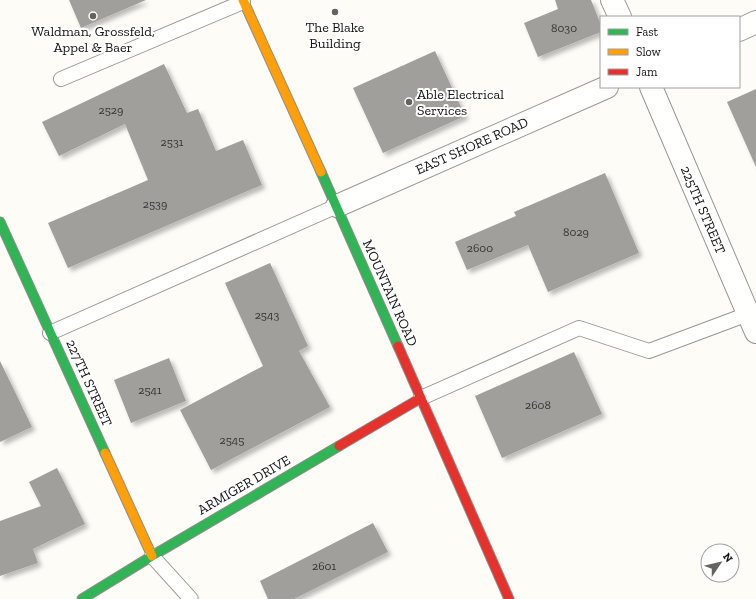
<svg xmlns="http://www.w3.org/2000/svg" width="756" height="599" viewBox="0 0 756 599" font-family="'Zilla Slab',serif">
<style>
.building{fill:#a19f9c;filter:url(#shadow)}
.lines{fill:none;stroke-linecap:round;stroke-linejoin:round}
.lane-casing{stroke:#979795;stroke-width:16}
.street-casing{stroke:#979795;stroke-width:24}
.fast-casing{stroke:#8e8d8b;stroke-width:11}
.slow-casing{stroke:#8e8d8b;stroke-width:11}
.jam-casing{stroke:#8e8d8b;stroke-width:11}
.lane{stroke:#fffffe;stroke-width:14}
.street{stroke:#fffffe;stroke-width:22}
.fast{stroke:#30b455;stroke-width:9}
.slow{stroke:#ff9f0a;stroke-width:9}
.jam{stroke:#e5322d;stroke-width:9}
.poi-dot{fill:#646362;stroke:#fff;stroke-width:1.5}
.labels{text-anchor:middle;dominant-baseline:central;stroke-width:4;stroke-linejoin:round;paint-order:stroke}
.number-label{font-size:12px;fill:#353434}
.poi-label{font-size:14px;fill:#111;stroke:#fff}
.street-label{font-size:14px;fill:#111;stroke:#fff}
</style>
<defs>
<filter id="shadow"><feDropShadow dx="3.5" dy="3.5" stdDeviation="2" flood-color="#0004"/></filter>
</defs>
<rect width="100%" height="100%" fill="#fdfcf7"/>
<path class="building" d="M69 0H146L81 28Z
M555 0H591L601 25V32L538 57 524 23 558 9Z
M435 51 465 116 383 153 353 88Z
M164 64 187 113 198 109 216 151 243 140 262 185 68 268 48 223 148 180 125 124 59 156 42 122Z
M756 89V167L727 102Z
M605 173 639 253 548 292 528 245 467 270 455 242 516 216 514 212Z
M270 263 308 346 299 351 330 407 211 470 180 410 263 366 225 283Z
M574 352 602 414 502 458 475 396Z
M169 358 186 401 131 423 114 380Z
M0 361 32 427 0 442Z
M57 468 85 524 33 549 38 563 0 576V521L41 506 29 482Z
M373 523 388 552 294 599H268L260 581Z"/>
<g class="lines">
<g class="lane-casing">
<path id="lane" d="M61 79 243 2
M50 333 337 206
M421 398 579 328 649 351 748 314
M152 556 191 599"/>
</g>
<g class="street-casing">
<path id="street" d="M612 0 620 17
M739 30 756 22
M651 87 756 332
M337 206 607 87"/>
</g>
<g class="fast-casing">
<path id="fast" d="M321 172 398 346
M0 222 105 453
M82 599 152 556 339 446"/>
</g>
<g class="slow-casing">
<path id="slow" d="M243 0 321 172
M105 453 152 556"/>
</g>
<g class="jam-casing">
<path id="jam" d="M398 346 509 599
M339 446 421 398"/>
</g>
<use href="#lane" class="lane"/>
<use href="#street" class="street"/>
<use href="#fast" class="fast"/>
<use href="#slow" class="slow"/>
<use href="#jam" class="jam"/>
</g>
<g class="poi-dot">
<circle cx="335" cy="12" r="4"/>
<circle cx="93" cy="16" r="4"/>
<circle cx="409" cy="102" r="4"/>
</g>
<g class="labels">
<g class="number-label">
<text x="564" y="28">8030</text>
<text x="111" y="110">2529</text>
<text x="172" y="142">2531</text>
<text x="155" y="204">2539</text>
<text x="576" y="232">8029</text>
<text x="480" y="248">2600</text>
<text x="267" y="315">2543</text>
<text x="150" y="390">2541</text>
<text x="538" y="405">2608</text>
<text x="232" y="440">2545</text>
<text x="324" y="566">2601</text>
</g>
<g class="poi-label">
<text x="335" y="27">The Blake<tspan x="335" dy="16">Building</tspan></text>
<text x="93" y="31">Waldman, Grossfeld,<tspan x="93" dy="16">Appel &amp; Baer</tspan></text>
<text x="417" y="94" text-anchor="start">Able Electrical<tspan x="417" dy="16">Services</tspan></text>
</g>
<g class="street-label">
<text transform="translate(472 146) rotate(-24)">EAST SHORE ROAD</text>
<text transform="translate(703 210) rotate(67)">225TH STREET</text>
<text transform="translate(390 293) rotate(66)">MOUNTAIN ROAD</text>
<text transform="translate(89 383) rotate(66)">227TH STREET</text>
<text transform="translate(244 485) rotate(-30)">ARMIGER DRIVE</text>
</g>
</g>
<rect x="600" y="16" width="140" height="72" fill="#ffffff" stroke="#a0a0a0"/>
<rect x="608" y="29" width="20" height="6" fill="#30b455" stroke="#a0a0a0"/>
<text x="636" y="36" font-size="12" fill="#111111">Fast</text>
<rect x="608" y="49" width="20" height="6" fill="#ff9f0a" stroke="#a0a0a0"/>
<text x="636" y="56" font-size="12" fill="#111111">Slow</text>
<rect x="608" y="69" width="20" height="6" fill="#e5322d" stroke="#a0a0a0"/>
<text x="636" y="76" font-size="12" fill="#111111">Jam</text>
<g transform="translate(720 563) rotate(55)"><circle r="19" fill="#ffffff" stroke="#a0a0a0"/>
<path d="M0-3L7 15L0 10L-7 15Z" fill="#646362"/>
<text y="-6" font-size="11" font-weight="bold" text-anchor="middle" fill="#111111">N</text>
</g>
</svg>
